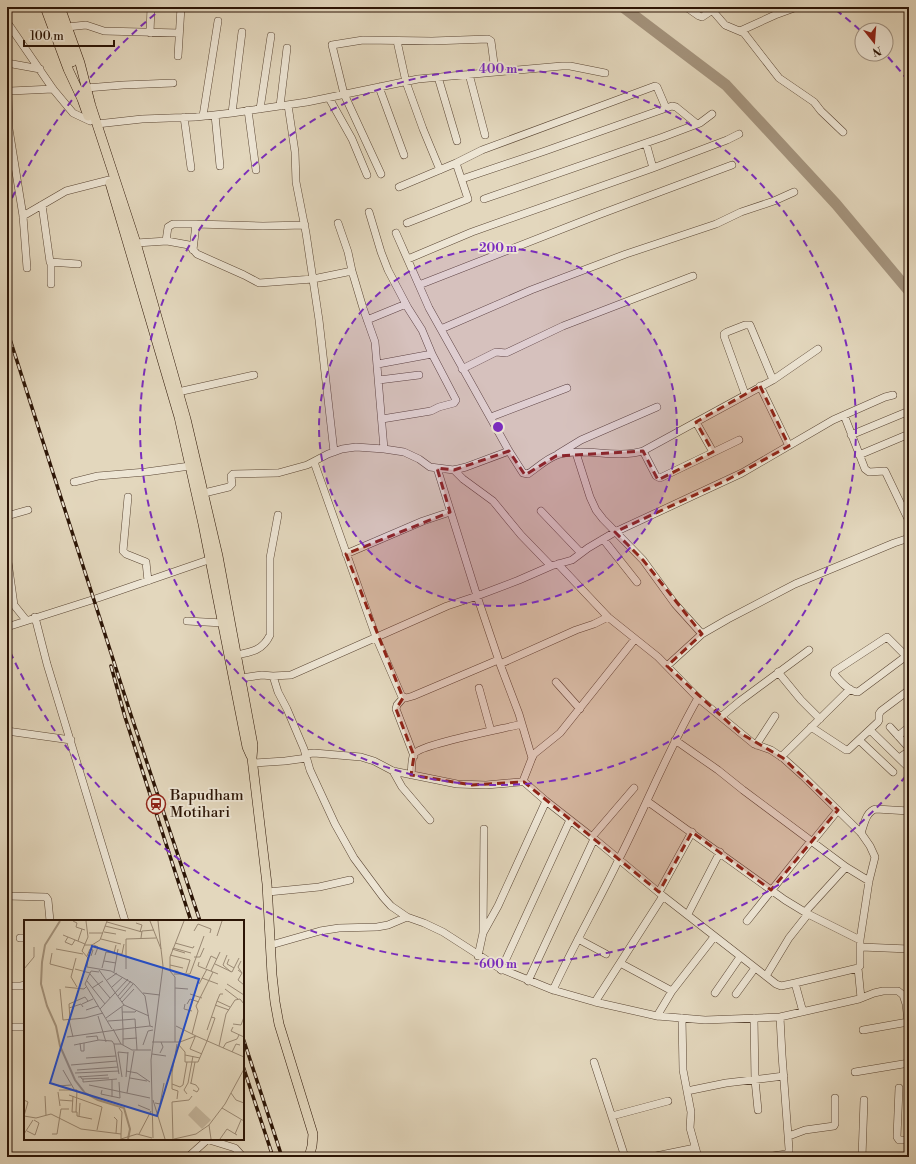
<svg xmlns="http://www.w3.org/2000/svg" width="916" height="1164" viewBox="0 0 916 1164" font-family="'Libre Bodoni',serif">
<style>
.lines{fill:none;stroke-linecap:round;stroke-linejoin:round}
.river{stroke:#a5957f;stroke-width:11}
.minor-casing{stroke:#5a4634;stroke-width:8}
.major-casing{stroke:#2c1506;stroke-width:10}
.minor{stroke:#ede5d4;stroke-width:7}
.major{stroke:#e3d7bd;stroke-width:9}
.rail-casing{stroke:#2c1506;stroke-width:3.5}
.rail{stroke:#ede5d4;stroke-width:2;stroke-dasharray:6;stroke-linecap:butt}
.marked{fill:#8f2418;fill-opacity:0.2;stroke:#8f2418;stroke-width:3;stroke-dasharray:8 5;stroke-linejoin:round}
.ring{fill:none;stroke:#7b2cbf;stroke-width:2;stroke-dasharray:7 5}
.labels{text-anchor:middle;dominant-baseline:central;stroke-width:3.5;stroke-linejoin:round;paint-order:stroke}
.poi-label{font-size:15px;fill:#2c1506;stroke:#ede5d4;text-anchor:start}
.inset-river{fill:none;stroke:#a5957f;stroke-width:2}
.inset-road{fill:none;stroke:#9a8974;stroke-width:1}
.view{fill:#1d4ed8;fill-opacity:0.15;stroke:#1d4ed8;stroke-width:2}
.inset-edge{fill:none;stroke:#2c1506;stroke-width:2}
.centre{fill:#7b2cbf;stroke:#ede5d4;stroke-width:2}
.ring-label{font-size:12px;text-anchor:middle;font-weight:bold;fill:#7b2cbf;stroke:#ede5d4;stroke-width:3.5;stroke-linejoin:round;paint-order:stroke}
</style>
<rect width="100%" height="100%" fill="#e3d7bd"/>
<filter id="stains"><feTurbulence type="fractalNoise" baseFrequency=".005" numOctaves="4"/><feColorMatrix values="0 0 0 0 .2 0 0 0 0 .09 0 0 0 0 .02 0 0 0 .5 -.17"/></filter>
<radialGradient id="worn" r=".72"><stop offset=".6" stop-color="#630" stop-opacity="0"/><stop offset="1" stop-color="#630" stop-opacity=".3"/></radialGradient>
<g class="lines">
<path class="river" d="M623 7 726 85 836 204 909 291"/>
<g class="minor-casing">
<path id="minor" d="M686 7 699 16 702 17 717 7
M712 10 725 25 744 33 779 78 814 102 821 111 843 132
M7 22 53 89 73 113 90 121
M67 27 86 25 104 31 179 33
M740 31 775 15 797 7
M150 33 151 7
M397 41 406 82 423 129 440 170
M178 56 181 7
M7 63 40 69
M469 74 485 135
M438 77 457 141
M379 87 404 155
M86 88 123 85 173 83
M329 98 352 139 367 175
M288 105 295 152 296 182 306 233 319 320 334 452
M280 106 287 48
M260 109 271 36
M248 110 256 170
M232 113 242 32
M215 115 220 166
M203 116 218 21
M184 117 191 168
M97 124 142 119 196 117 232 113 307 102 418 79 562 66H570L605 73
M646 143 653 168
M381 174 344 94 332 45 363 40 432 41 488 39 491 41 495 71
M462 179 545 151 672 106 676 107 697 124
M399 187 456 163 482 150 655 86 657 87 666 108
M484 199 663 137 700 123 712 114
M42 205 50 262 78 264
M369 212 381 252 388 270 408 308 422 330 432 354 456 400 454 403 439 407 431 411 382 419
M23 216 66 191 109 180
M338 223 348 252 352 271 363 308 375 342 384 449
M407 223 468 199 456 163
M396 233 429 308 509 451 523 473 528 474C537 468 546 459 557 455 585 447 615 459 643 451L773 380 818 349
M166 241 168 227 173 224H196L263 226 305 225
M136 243 167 241 189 245 197 254 244 275 259 283 313 279 352 271
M193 250 196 224
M408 259 472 232 653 168 727 140 739 134
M27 268 23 216 9 129 8 94 10 91 53 89
M51 284V262
M419 285 598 215 732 165
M367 320 406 304
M441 329 531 290 626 254 716 224 741 212 774 201 794 192
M378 364 432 354
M462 369 496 352 506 353 563 326 693 276
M379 380 419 375
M760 386 789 446
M178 392 254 375
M745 394 724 336V334L727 332 745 325H750L773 380
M844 415 865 469 869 472 885 471 909 521
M491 417 567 388
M696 422 713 452
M851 435 909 411
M643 451 656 476 660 478 739 440
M576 453 590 497 596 510 603 519 643 560 675 604 702 634
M558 454 581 440 657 407
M859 455 909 434
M314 462 376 637 402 697 406 698 413 696 498 660
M437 468 477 596 519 580 551 566 572 560 588 548 615 532 742 473 833 420 885 397 893 395
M454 470 463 479 493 501 521 535 551 566
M74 482 98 476 146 472 190 466
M204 493 229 487 232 484 231 476 233 474 278 473 307 465 328 454 342 449 356 447 384 449 404 452 419 459 430 467 454 470 466 467 509 451
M128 497 123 551 126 554 146 562 148 581
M541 511 581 553
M7 516 28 510
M603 539 637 582
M346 554 423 521 450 512
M7 555 14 605
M558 564 608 617 658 657 698 698 754 744 771 750 783 758 803 776 861 833 870 846 875 857 869 881 860 940V966L858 968 795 983
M7 600 14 605 26 620
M35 617 47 664 125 921
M187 621 223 623
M7 627 98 598 214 558
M237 655C252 652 263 650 270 635V558L278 515
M906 656 887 637 835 671 834 674C839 680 849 692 858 692L909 654
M500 664 576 630 594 624 608 617
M667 666 702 634 728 619 795 584 894 543 909 538
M778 672 801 700 820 719
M273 676 291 675 447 606 477 596 500 664 519 714 532 758
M241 678 262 675 273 676 278 692 287 709 304 749 310 770 335 824 354 858 383 897 391 906 407 917 424 923 443 932 499 968 553 990 595 1002 657 1016 705 1020 780 1017 859 999 874 993 883 991H898L903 995 906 1004 909 1030
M556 682 580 709
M479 688 491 731
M404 697 397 705 396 709 414 756
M722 716 740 701 809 650
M811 727 846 750H848L878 722 879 720V714L881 711 909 690
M890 727 909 748
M870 730 909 768
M7 731 71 740
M898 736 909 727
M675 740 718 770 743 790 846 867 869 881
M859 740 893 772
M756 745 775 716
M306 754 314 753 361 757 374 761 393 771 457 784 486 785 520 782 523 781 532 758 534 754 560 733 635 639
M781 757 850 689
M899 758 909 751
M253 763 285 761 307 758
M393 771 402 787 430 820
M411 775C412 769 411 759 414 754 420 744 507 728 522 724
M523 781 546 801 592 837 663 896 776 984 781 986 795 983 803 1012
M647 801 785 900 808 914 860 940
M861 833C864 825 866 811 876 809L909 811
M592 837 634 788
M812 842 838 810
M268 892 319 887 350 880
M659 892 692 832
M7 896 46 897 48 900 50 921
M805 912 846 867
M688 914 720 852
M747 921 811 841
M483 933 498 906 546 801
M20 938H25
M578 939 606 954
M271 945 320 931 339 928 377 927 388 925 407 917
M861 947 909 949
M478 956 483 933 484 829
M620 963 672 991
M858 968 861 998
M501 970 570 820
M766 976 789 938 808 914
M528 981 594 839
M7 986H21L25 985
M553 990C573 946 598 903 619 859 646 806 668 750 698 698
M715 993 740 957
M736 994 755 968
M595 1002 663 896
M657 1016 672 991 714 937
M682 1018 683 1070 691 1112 690 1128 698 1157
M754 1018 755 1080 758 1110
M7 1027H25
M863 1030 908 1022
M594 1062 625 1157
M855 1072 909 1063
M899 1088 897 1137 899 1140H909
M687 1091 726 1083 784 1076
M612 1116 668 1101
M789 1136 805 1130 834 1126 835 1124V1098
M206 1139 235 1148 243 1157
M188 1157 207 1140
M651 1157 695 1148
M752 1157H761
M766 1157 786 1154 789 1152V1149L782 1055 780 1017
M862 1157 864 1100"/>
</g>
<g class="major-casing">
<path id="major" d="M45 7 68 69 82 99 88 116
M52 7 72 62
M60 7 80 63 91 106 136 243 186 419 218 556 253 745 252 758 267 884 272 975 275 1002 279 1024 313 1134 312 1146 309 1157
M110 183 179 417 203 524 247 747 251 756"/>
</g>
<use href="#minor" class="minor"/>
<use href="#major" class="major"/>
<g class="rail-casing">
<path id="rail" d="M7 330 131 715 200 921
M111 666 125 717 191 921
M243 1038 282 1157
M243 1066 273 1157"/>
</g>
<use href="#rail" class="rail"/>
</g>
<path class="marked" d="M760 386 789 446 727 480 615 532 643 560 702 634 667 666 740 733 783 758 838 810 771 890 692 832 659 892 524 782 472 785 411 775 414 756 396 709 403 698 346 554 450 512 437 468 454 470 509 451 525 475 556 456 643 451 658 480 713 452 696 422Z"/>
<circle cx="498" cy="427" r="179" fill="#7b2cbf" fill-opacity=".12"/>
<g class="ring">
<circle cx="498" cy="427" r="179"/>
<circle cx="498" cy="427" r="358"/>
<path d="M906 776A537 537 0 0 1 7 645M7 209A537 537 0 0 1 160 10M836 10A537 537 0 0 1 861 31M888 57A537 537 0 0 1 906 78"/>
</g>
<defs>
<g id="station-ring" transform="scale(1)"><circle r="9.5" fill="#ede5d4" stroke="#8f2418" stroke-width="1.5"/><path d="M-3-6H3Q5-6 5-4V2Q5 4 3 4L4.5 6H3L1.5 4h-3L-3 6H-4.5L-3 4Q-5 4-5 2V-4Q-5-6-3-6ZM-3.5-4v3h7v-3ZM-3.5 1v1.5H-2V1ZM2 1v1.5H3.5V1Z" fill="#8f2418"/></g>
</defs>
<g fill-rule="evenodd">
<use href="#station-ring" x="156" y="804"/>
</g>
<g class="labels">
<g class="poi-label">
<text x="170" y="795">Bapudham<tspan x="170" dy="17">Motihari</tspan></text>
</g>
</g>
<g transform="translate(24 920)">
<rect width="220" height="220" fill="#e3d7bd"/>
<path d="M172 186 187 200 178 209 164 195Z" fill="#c4b69e"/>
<path class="inset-river" d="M36 1 21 25 18 42 17 64 23 86 32 106 36 126 51 160 61 173 74 180 100 188 106 209 104 219"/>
<path class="inset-road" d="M49 1 53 3 52 7 61 10M62 1 64 17 58 31 64 38 63 47 87 51 110 64 121 76 126 106 129 107M126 1 137 29 139 46 127 140 129 218M134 1 137 29M83 2 118 12M112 3 118 5 116 12M81 6 102 11M170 11 174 4 187 9 186 13M80 12 92 14M65 13H79M39 15 61 24M193 16 198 1M44 17 41 22 48 25 51 20M117 18 118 11 130 10M77 19 97 24M54 21 58 9M151 23 169 28 170 26M60 25H68L76 20 83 1M70 25 74 27 71 35M149 28 167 33M32 29 59 34M148 29 161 33M28 33 26 44 49 50M93 34H98L100 24M146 35 166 40 162 53M203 35 199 45 207 52M63 36 66 29 69 30 67 36M170 37H176L180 28M52 38 47 57 53 67M205 39 203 44 210 48M80 41 92 43M217 41 214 47 218 53M175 42 174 46 194 54M191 44 208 52 215 38M146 45 159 48M78 48 82 32 90 33 92 25M182 48 187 36 193 39M0 49 10 37V27M51 49 66 53M102 49V19L132 18M75 50 100 85M214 50 218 53 214 60 220 65M187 51 196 32M75 52 67 51 61 64 88 109M90 52 94 29M66 54 86 78M150 54H166L180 16M178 58 194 64M83 60 93 53M63 61 81 84M175 64 183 49M203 64 220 75M41 67 60 69 62 67M88 67 99 57M68 68 79 61M151 68 164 69M36 69 39 100 61 98 79 93M201 69 214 79M119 73 136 75M166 74 178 78M94 76 107 61M96 79 109 64M193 81 206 87M98 82 110 69M58 84 69 79M161 84 160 89 168 91M163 84 166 79 175 82M191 85 205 90M98 87 99 109 126 106M45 88 57 84 59 87M76 89 104 59M62 90 74 86M98 92H111L113 90M74 96 82 122M82 98 100 85 125 96M45 100 49 117M46 100 45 84 61 77 64 81M99 100 111 99 113 130M84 101 99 100M209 104 217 105 220 97M152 106 172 116M209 107 207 111 220 117M89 109 97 124M183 110 193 81 196 74H199M168 114 174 91 172 86 189 52M43 117 99 109V125M62 117 73 116 74 120M171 117 166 129 178 134M99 119 113 118M183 121 191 98 187 97M128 122H156L172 116 220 137M151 122V57L146 51V37L160 1M56 123 57 131H60V123M90 124 95 154M154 124 161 132V142H174L183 121M50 125 75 120 88 121 90 124H97L108 130H127M119 125 124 111 129 110M195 126 202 94 211 80 216 79 220 84M199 128 202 123 213 119 215 115M208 132 212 124 216 125M136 133 139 127 137 122M128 134 142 136M161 135 176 138M62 138 92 136M47 145 93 141M39 150 50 169M53 150 94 147M102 151 113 153 126 162M51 153 95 151M56 156 58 159 85 158M54 157 84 155M98 157 94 132 104 133M102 157 104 132M106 158 123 161M59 159V162L93 159M88 160V177M166 163 172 165 175 169 173 172 169 170M167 163 171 142M148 164 156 167 159 165M65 165 126 178M159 165 163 142M34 166 47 165M35 170H53L52 192M78 170 77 174 96 178 95 162M34 172 36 186M103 173 110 131M207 173 212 180 220 183M163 174 160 170 164 163 169 136M45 175 78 187 73 210M21 176 22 195M49 176 48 192H53V196L68 199M153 179 154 171 148 169V153L153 124M0 180 4 182 0 196M36 180 49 181M129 180 141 219M131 183 136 184 140 163M114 185 126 190M95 188 98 192 97 214M198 188 220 201M0 196 12 198 27 194 57 209 97 214V219M55 196 56 183M90 197 93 200 92 213M185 205 187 219M3 211 11 215 15 203 10 200M0 214 9 200M28 214H33L37 189H45M115 214 127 191M211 214 217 200M97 219 113 214 128 218M149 219 148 182 165 180 168 176M150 219 172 214 185 205 201 184 220 149M196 219 203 209 213 215"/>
<path class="view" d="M68 26 175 59 133 196 26 163Z"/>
<rect width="220" height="220" class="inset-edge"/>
</g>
<circle cx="498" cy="427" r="6" class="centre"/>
<g class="ring-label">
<text x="498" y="73">400 m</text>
<text x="498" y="252">200 m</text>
<text x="498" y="968">600 m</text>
</g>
<rect width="916" height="1164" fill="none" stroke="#e3d7bd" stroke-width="24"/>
<rect x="8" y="8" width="900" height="1148" fill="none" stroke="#2c1506" stroke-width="2"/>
<rect x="12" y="12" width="892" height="1140" fill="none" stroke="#2c1506"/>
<g transform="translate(874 42) rotate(163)"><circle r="19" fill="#ede5d4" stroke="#a09282"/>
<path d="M0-3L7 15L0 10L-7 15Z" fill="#8f2418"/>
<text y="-6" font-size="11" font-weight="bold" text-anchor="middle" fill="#2c1506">N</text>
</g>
<path d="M24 40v6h90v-6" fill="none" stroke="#2c1506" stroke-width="2"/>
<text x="30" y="40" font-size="12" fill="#2c1506" stroke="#ede5d4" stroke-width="3" paint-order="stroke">100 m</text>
<rect width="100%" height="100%" filter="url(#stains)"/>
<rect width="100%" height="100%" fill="url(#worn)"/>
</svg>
